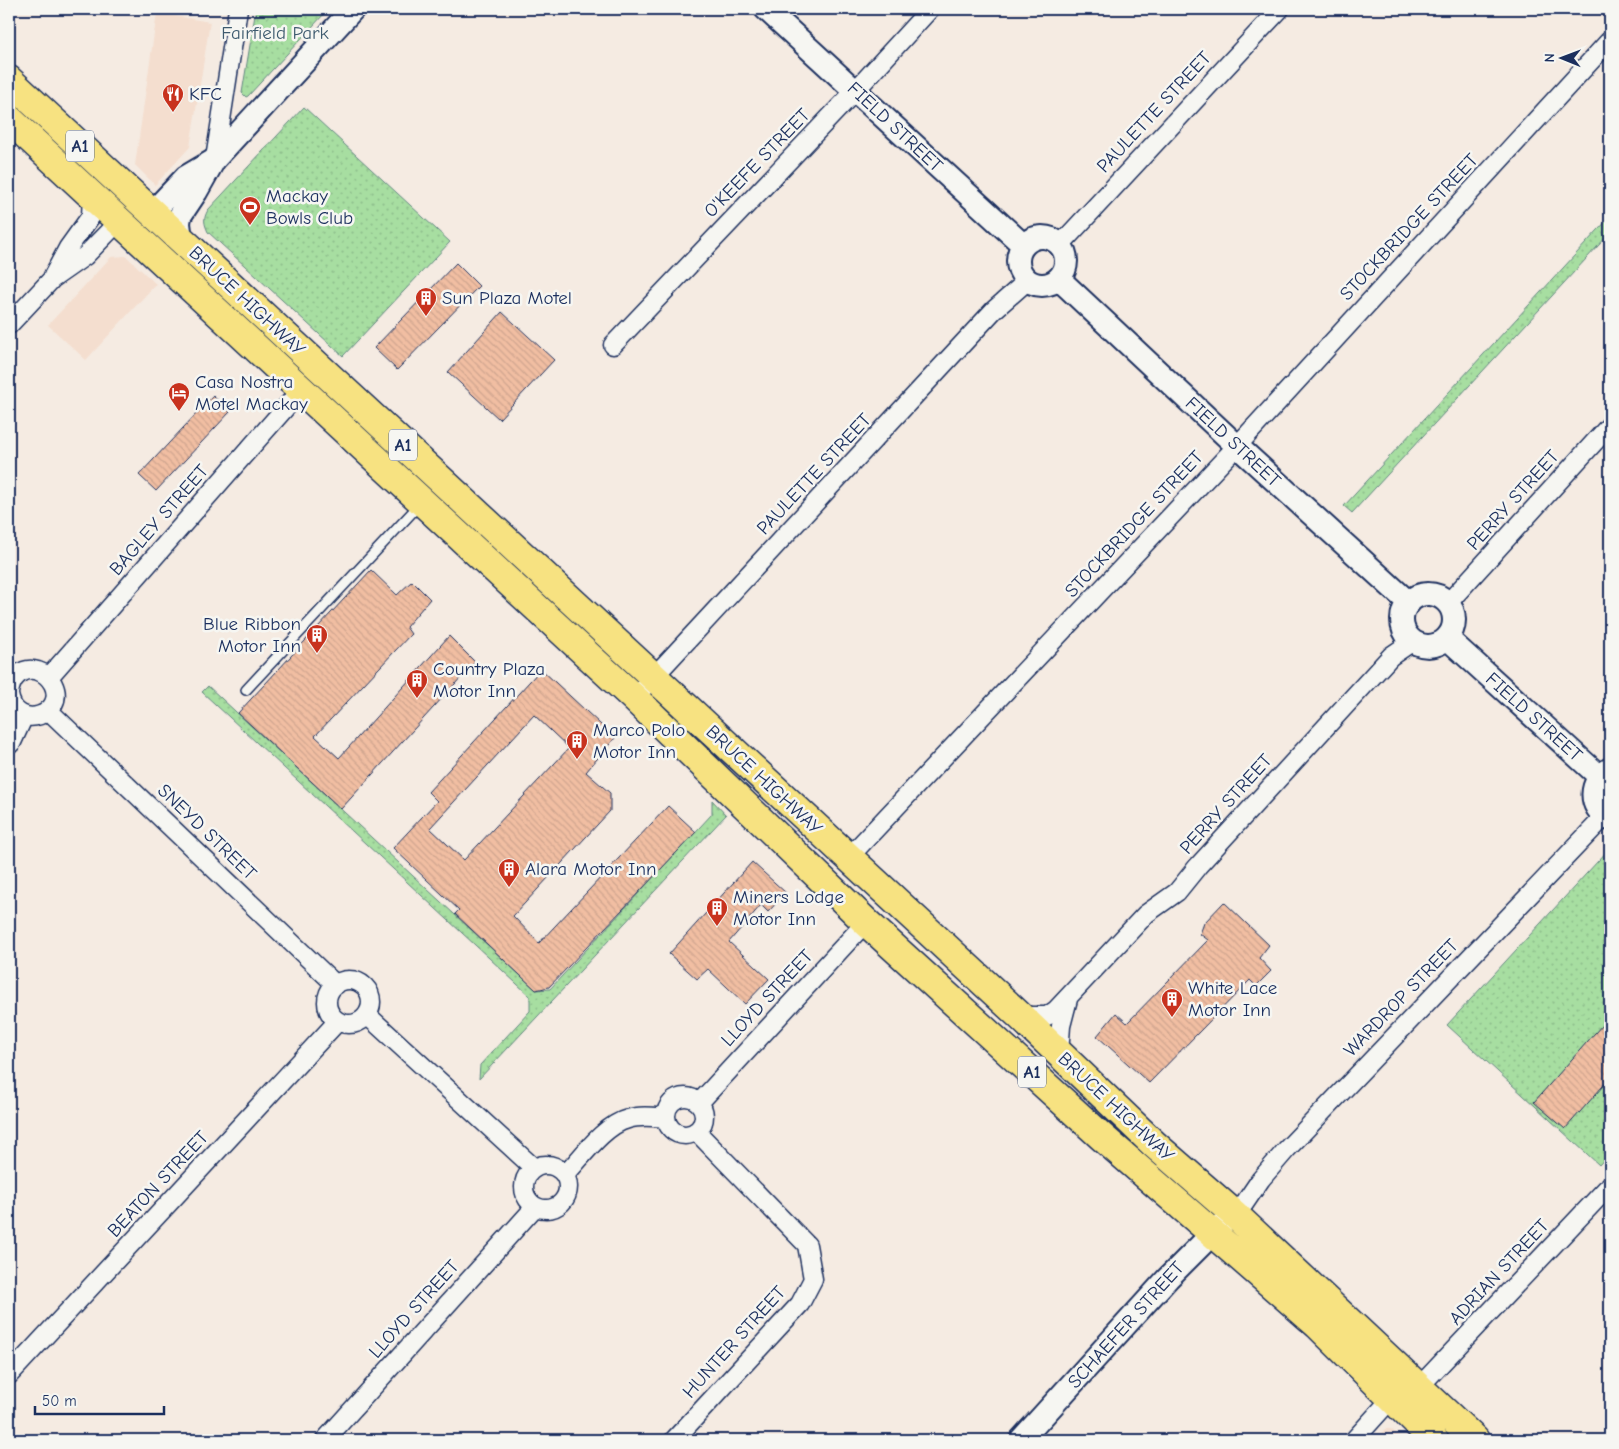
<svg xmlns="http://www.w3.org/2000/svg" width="1619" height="1449" viewBox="0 0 1619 1449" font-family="'Comic Neue',sans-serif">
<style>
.built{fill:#f4decf}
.park{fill:url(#park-dots);stroke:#618680}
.building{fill:url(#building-back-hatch);stroke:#1b2f5e;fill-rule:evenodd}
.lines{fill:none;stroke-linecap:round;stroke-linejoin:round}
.service-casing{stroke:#1b2f5e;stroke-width:12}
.minor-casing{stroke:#1b2f5e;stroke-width:21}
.tertiary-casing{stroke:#1b2f5e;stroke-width:26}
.trunk-casing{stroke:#1b2f5e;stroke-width:31}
.service{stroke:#f6f6f2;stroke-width:9}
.minor{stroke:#f6f6f2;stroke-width:18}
.tertiary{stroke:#f6f6f2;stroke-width:22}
.trunk{stroke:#f7e281;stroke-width:28}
.labels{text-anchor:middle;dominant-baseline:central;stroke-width:5;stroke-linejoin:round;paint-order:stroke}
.shield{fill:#f6f6f2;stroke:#5d6b8a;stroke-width:1}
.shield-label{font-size:18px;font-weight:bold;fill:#1b2f5e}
.park-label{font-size:19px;fill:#3e5b6f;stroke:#f6f6f2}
.poi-label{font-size:19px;fill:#1b2f5e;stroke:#f6f6f2;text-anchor:start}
.street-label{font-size:19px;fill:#1b2f5e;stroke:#f6f6f2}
</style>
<defs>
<pattern id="park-dots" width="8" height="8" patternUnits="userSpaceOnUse" patternTransform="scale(1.25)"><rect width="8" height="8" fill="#a7dea1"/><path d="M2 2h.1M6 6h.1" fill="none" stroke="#8fbf8d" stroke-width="1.8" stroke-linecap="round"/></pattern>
<pattern id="building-back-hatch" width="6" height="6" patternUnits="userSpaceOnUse" patternTransform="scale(1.25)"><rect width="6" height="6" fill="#f1bea2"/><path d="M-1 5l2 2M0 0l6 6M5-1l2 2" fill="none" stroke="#cea48e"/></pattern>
</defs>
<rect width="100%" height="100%" fill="#f5ebe2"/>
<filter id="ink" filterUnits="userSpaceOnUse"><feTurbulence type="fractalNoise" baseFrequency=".02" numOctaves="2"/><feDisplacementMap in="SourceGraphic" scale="10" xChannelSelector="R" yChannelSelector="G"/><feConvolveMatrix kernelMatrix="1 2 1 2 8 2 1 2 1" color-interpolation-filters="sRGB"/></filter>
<g filter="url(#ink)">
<path class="built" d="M157 13 210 22 190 147 155 185 135 165Z
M126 256 156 284 86 360 48 325 111 257Z
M1385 1429H1391L1404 1440H1375Z"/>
<path class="park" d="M256 9H321L325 13 248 96 246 97 242 93Z
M304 107 450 242 343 356 208 232C204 223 203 219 208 210Z
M1610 217V233L1352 513 1344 506Z
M208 686 536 990 550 989 712 814V800L726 815 479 1079 480 1065 530 1011V996L202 692Z
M1610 848V1153L1599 1165 1447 1025Z"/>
<path class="building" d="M456 263 479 286 397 370 374 348Z
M502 312 554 360 499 419 448 372Z
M213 396 230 412 156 491 139 475Z
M371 570 397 595 412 581 430 599 406 627 411 634 315 736 339 758 449 636 475 662 341 809 238 713Z
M541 669 615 738 586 772 610 793V811L513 916 539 943 668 806 696 832 549 987 536 990 455 914 459 910 393 848 437 801 428 792ZM534 715 569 748 464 860 430 828Z
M752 862 786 893 768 912 761 905 729 942 769 979 745 1004 708 969 697 979 669 954Z
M1224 902 1269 945 1259 958 1271 971 1256 986 1250 980 1149 1083 1097 1036 1116 1013 1127 1023 1208 940 1200 934 1204 923Z
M1610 1016V1078L1565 1129 1534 1102Z"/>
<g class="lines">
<g class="service-casing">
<path id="service" d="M246 690 420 504"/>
</g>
<g class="minor-casing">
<path id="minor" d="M215 159 238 9
M1060 245 1280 9
M53 276 68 248 91 216 92 196
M9 325 52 279 85 256 119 221
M613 345 855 91 930 9
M1448 603 1610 425
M49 677 301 390
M9 693C11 678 22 666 38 671 45 673 49 677 53 684 68 714 16 734 9 695
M634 698 994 310 1027 281
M48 710 336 985
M9 745 12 742 24 716
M848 858 1237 446 1610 40
M327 1002a22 22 0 1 1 44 0a22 22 0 1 1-44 0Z
M367 1015 534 1168
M1020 1016H1047L1056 1010 1146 914 1177 892 1198 866 1391 656 1413 641
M1059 1053 1061 1026 1068 999
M666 1116a19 19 0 1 1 38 0a19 19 0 1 1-38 0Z
M699 1103 866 922
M524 1187a22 22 0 1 1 44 0a22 22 0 1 1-44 0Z
M565 1175C582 1157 604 1125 628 1119 640 1115 654 1117 666 1118
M1233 1213 1244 1204 1261 1179 1286 1150 1605 816
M9 1375 338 1021
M1419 1387 1610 1185
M325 1440 535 1207
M674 1440 800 1304 813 1279 807 1245 696 1131
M1354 1440 1391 1399"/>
</g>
<g class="tertiary-casing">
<path id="tertiary" d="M766 9 1023 245
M152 213 186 177 213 161
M1018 261a24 24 0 1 1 48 0a24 24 0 1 1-48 0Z
M181 240 179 223 180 216 196 192 214 160 353 9
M1059 279 1237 446 1409 603
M1402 620a26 26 0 1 1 52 0a26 26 0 1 1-52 0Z
M1447 638 1599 776
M1610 769C1589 780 1587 808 1610 819
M1021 1440 1168 1278 1233 1213"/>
</g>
<g class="trunk-casing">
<path id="trunk" d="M9 80 1020 1016 1155 1145 1233 1213 1475 1440
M9 119 634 698 866 922 1102 1137 1318 1325 1434 1440"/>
</g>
<use href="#service" class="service"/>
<use href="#minor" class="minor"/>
<use href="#tertiary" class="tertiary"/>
<use href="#trunk" class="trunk"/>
</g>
</g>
<defs>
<g id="restaurant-pin" transform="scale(1.125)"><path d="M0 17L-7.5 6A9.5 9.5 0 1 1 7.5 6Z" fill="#c8321e" stroke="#f6f6f2"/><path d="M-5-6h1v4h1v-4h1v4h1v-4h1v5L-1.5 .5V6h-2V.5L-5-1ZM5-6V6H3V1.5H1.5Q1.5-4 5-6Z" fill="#fff"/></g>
<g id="stadium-pin" transform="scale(1.125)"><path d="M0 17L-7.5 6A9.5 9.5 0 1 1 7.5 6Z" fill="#c8321e" stroke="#f6f6f2"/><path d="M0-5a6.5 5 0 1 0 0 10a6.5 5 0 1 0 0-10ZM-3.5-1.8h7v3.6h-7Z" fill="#fff"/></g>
<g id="building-pin" transform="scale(1.125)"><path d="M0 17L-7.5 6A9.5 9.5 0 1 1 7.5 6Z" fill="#c8321e" stroke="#f6f6f2"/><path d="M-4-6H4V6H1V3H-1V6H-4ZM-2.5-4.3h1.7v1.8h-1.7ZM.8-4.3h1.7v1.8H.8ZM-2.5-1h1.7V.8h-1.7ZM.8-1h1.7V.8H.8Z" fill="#fff"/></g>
<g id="hotel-pin" transform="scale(1.125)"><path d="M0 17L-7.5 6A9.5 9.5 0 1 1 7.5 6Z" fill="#c8321e" stroke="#f6f6f2"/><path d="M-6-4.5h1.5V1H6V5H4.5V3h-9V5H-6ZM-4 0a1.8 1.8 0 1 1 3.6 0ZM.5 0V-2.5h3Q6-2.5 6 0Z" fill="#fff"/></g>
</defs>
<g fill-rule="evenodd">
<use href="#restaurant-pin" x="173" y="94"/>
<use href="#stadium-pin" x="250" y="207"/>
<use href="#building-pin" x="426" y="298"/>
<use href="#hotel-pin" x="179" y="393"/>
<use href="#building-pin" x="317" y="635"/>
<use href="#building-pin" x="417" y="680"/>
<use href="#building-pin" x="577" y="741"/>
<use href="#building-pin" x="509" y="869"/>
<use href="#building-pin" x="717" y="908"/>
<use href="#building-pin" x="1172" y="999"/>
</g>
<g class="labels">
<g class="shield">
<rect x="66" y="130.5" width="28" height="31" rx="4"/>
<rect x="389" y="429.5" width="28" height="31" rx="4"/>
<rect x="1018" y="1056.5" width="28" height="31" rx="4"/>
</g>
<g class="shield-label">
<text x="80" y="146">A1</text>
<text x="403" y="445">A1</text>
<text x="1032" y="1072">A1</text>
</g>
<g class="park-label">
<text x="275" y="33">Fairfield Park</text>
</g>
<g class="poi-label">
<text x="189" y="94">KFC</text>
<text x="266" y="196">Mackay<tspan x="266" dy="22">Bowls Club</tspan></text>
<text x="442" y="298">Sun Plaza Motel</text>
<text x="195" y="382">Casa Nostra<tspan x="195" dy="22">Motel Mackay</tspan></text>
<text x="301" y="624" text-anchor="end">Blue Ribbon<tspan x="301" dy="22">Motor Inn</tspan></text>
<text x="433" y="669">Country Plaza<tspan x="433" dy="22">Motor Inn</tspan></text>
<text x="593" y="730">Marco Polo<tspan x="593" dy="22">Motor Inn</tspan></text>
<text x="525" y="869">Alara Motor Inn</text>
<text x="733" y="897">Miners Lodge<tspan x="733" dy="22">Motor Inn</tspan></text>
<text x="1188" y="988">White Lace<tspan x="1188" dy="22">Motor Inn</tspan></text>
</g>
<g class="street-label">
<text transform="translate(1154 112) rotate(-47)">PAULETTE STREET</text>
<text transform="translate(895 127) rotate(43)">FIELD STREET</text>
<text transform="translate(757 163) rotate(-46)">O'KEEFE STREET</text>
<text transform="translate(1409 227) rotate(-47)">STOCKBRIDGE STREET</text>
<text transform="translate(247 301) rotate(43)">BRUCE HIGHWAY</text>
<text transform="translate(1233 442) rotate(43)">FIELD STREET</text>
<text transform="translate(814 474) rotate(-47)">PAULETTE STREET</text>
<text transform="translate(1513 500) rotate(-48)">PERRY STREET</text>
<text transform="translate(159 520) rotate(-49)">BAGLEY STREET</text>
<text transform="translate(1134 524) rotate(-47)">STOCKBRIDGE STREET</text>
<text transform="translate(1534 717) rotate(42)">FIELD STREET</text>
<text transform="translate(764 780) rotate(43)">BRUCE HIGHWAY</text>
<text transform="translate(1226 804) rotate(-48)">PERRY STREET</text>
<text transform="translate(207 832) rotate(44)">SNEYD STREET</text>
<text transform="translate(767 998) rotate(-47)">LLOYD STREET</text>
<text transform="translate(1401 998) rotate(-46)">WARDROP STREET</text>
<text transform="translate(1116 1107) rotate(43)">BRUCE HIGHWAY</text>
<text transform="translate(158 1184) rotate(-47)">BEATON STREET</text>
<text transform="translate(1499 1272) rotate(-47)">ADRIAN STREET</text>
<text transform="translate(414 1309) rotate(-48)">LLOYD STREET</text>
<text transform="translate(1126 1325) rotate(-48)">SCHAEFER STREET</text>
<text transform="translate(734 1342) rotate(-48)">HUNTER STREET</text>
</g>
</g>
<rect width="1619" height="1449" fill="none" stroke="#f6f6f2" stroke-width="30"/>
<rect x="15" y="15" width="1589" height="1419" fill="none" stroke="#1b2f5e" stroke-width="2" filter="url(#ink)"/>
<g transform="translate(1562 58) rotate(271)" stroke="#f6f6f2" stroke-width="4" paint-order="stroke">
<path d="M0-4L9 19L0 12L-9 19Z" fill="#1b2f5e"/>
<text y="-8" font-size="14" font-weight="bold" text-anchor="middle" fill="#1b2f5e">N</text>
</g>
<path d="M35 1406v8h129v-8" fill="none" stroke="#1b2f5e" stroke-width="2.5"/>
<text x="42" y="1406" font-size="15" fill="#1b2f5e" stroke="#f6f6f2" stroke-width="4" paint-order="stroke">50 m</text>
</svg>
